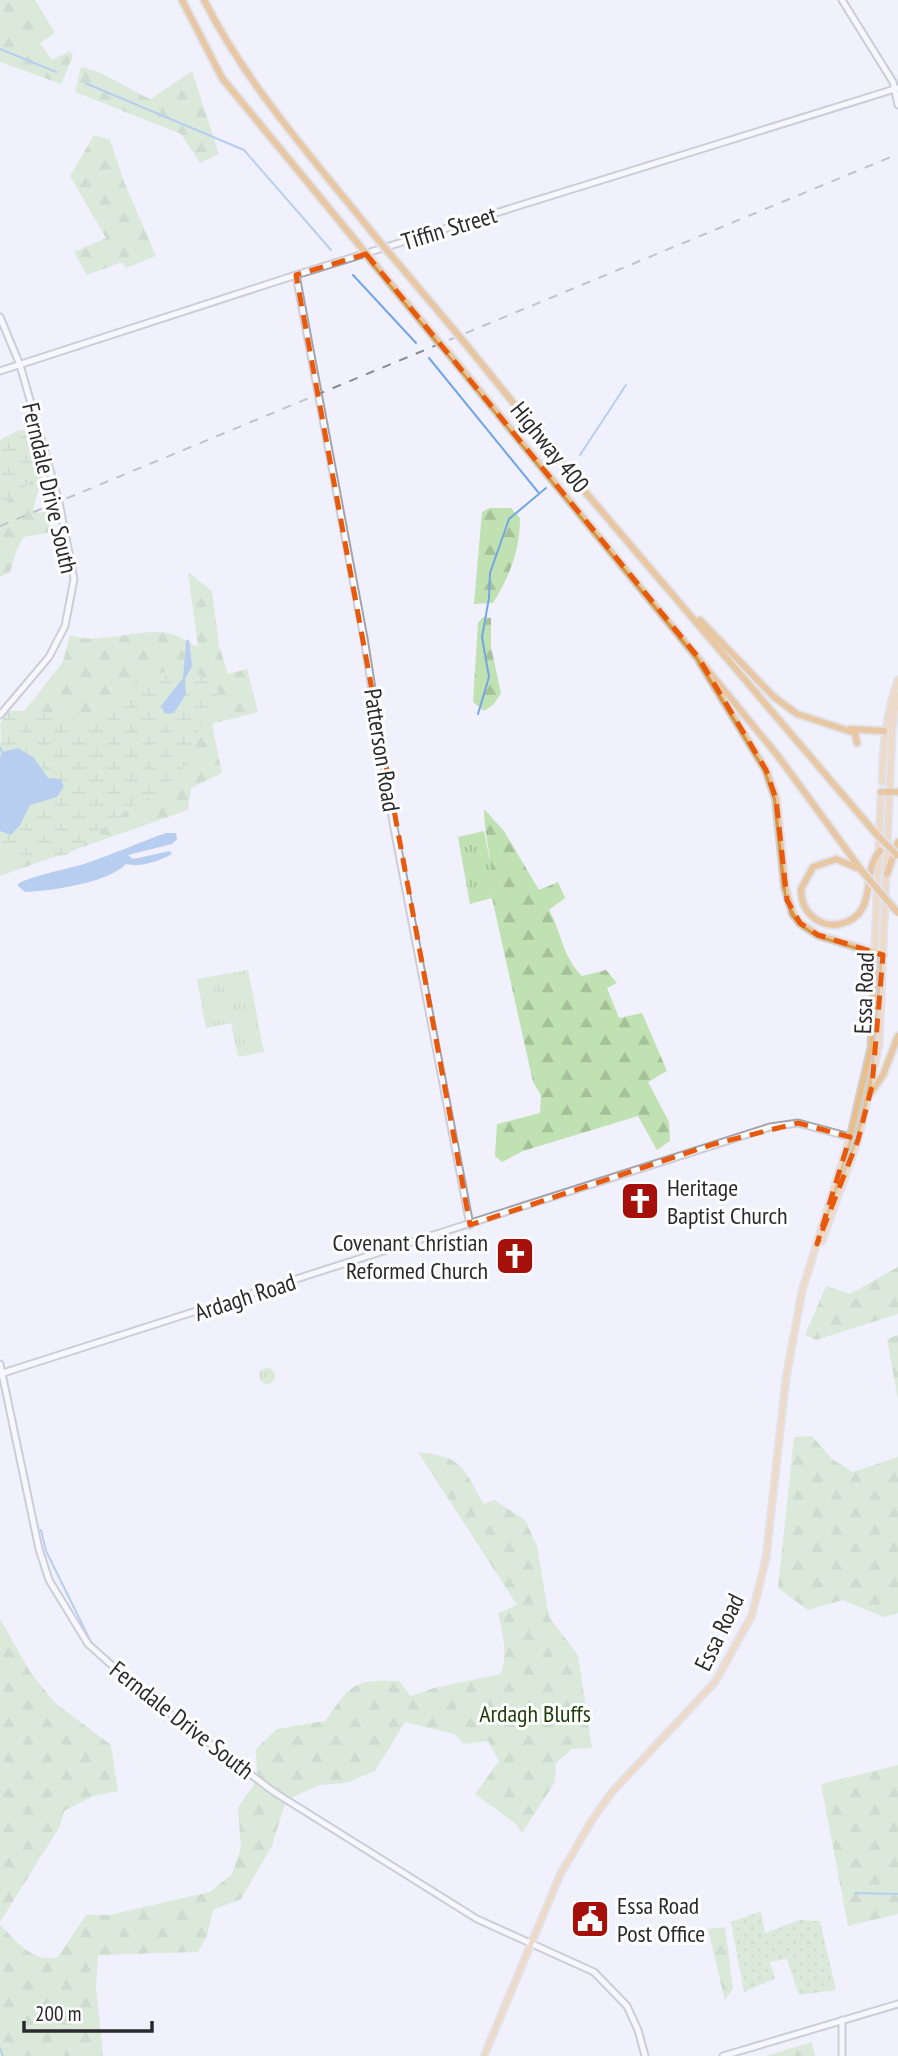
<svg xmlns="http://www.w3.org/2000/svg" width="898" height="2056" viewBox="0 0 898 2056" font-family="'PT Sans Narrow',sans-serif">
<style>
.grass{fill:url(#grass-dots)}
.forest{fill:url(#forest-firs)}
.wetland{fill:url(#wetland-marsh)}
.park{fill:url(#park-tufts)}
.water{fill:#74a5e5}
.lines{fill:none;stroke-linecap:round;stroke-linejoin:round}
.stream{stroke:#74a5e5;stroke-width:2}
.secondary-casing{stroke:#a2a3ae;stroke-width:9}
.primary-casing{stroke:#d0d0d1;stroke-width:9}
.highway-casing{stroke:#d0d0d1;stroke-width:10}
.secondary{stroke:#fff;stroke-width:5}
.primary{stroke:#e9bf89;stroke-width:5}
.highway{stroke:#db943a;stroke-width:6}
.rail{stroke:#8a8b92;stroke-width:2;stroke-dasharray:9 9;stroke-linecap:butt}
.highway-bridge-casing{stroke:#d0d0d1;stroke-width:10;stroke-linecap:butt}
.highway-bridge{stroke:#db943a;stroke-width:6}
.marked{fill:none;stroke:#e8590c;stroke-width:5;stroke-dasharray:14 9;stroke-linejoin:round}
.labels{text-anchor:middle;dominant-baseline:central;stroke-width:6;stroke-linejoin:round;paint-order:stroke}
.street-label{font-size:24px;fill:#2a2a2e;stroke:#fff}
.poi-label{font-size:24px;fill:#2a2a2e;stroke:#fff;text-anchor:start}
.park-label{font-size:24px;fill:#1f3d0c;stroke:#fff}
</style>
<defs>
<pattern id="grass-dots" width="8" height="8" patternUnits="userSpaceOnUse" patternTransform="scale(1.75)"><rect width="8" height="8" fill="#c0e1b1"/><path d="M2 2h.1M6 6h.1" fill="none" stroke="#a5c199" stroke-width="1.8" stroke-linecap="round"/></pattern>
<pattern id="forest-firs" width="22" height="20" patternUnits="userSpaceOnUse" patternTransform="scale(1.75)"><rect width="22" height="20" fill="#c0e1b1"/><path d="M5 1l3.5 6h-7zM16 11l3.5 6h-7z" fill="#a5c199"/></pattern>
<pattern id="wetland-marsh" width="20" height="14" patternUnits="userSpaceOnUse" patternTransform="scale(1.75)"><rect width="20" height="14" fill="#c0e1b1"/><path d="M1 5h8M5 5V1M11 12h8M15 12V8" fill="none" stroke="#a5c199"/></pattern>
<pattern id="park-tufts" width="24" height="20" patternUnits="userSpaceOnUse" patternTransform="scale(1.75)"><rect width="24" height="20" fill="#c0e1b1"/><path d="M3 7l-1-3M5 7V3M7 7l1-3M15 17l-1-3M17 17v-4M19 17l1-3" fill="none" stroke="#a5c199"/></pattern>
</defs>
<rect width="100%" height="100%" fill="#f0f1fc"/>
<path class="grass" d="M761 1911 765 1933 800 1920 820 1921 836 1990 799 1995 787 1959 770 1962 775 1979 744 1992 731 1922Z"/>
<path class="forest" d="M0 0H35L55 33 40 43 52 60 70 51 73 56 61 84 0 62Z
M81 67C105 71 128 90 151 99L192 71 219 154 200 163 181 134 75 92Z
M94 135 110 140 124 182 156 256 126 268 122 262 87 275 74 252 106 238 70 176Z
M27 430 42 477 33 510 39 513 46 511 52 532 24 537 17 549 10 572 0 577V440L17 431Z
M490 508H511L520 518C520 550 510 576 493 603L474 604 482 512Z
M188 572 212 591 219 646 228 674 247 669 258 712 212 724 222 773 191 788 188 810 0 876V742L63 662 70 635C97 646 138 628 168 633 178 635 189 643 198 647Z
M483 617 491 618V647L501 693 494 704 484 711 473 702 478 623Z
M484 809 504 831 539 890 558 882 565 898 549 910C562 933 562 956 582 976L606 970 617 983 607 988 619 1018 642 1013 667 1071 648 1082 669 1122 670 1141 657 1150 638 1116 523 1151 502 1162 495 1156 497 1124 540 1113 541 1095 533 1082 492 898C495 868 484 839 484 809Z
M898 1267V1314L816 1340 805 1335 826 1286 850 1294Z
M898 1335V1400L887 1339Z
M812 1436 832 1459 853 1472 898 1457V1613L884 1617 843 1600 808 1610 778 1588 794 1437Z
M418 1452C464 1457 462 1467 484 1504L494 1500 525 1520 537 1546 549 1617 578 1655 592 1748 572 1749 556 1763 555 1782 522 1833 517 1825 475 1794 499 1761 488 1741 464 1744 455 1734 405 1722 375 1771 346 1783 320 1785 286 1800 272 1846 241 1899 213 1910 207 1936 198 1952 98 1955 96 1988 103 2056H0V1925C18 1942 32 1963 58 1957L86 1915H109L210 1892 232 1874 241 1848 238 1807 257 1780 256 1749 277 1729 325 1721C352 1684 352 1679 399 1681L411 1696 434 1688 501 1674C508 1653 503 1635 498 1613L517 1605Z
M0 1619 31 1673 55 1703 111 1745 118 1791 93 1796 64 1811 60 1826 0 1922Z
M898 1765V1914L848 1926 821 1784Z
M725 1927 733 1988 725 2001 708 1929Z
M812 2042 815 2056H766Z"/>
<path class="wetland" d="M20 430H27L38 473 28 485 0 506V444Z
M169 672 201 675 218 685 217 709 199 729 186 764 165 790 135 804 79 847 66 855 25 860 11 857 2 850 0 831 11 835 20 825 30 805 57 797C47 776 40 759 18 748L2 752 0 724 8 711H35L87 722 112 711 124 690 145 674Z"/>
<path class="park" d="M484 831 494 881 492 898 470 904 458 837Z
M248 970 264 1052 238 1057 231 1023 206 1028 197 979Z
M259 1376a8 8 0 1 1 16 0a8 8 0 1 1-16 0Z"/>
<path class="water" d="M189 639 192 666 185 679 186 694 174 713 165 714 161 706 183 678 186 641Z
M18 748 34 758 48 778 60 779 64 786 57 797 30 805 20 825 11 835 0 831V758L2 752Z
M166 833H176L177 839 172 844 128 855 133 859 170 851 172 854C160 861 139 868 126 864 108 883 50 891 25 892L17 885C25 877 68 869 84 864 111 855 138 843 166 833Z"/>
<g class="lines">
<path class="stream" d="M0 49 56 72
M85 83 244 150 331 250
M353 275 416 343
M429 358 538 492
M580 455 626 385
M478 714 489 677 482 637 489 598 490 573 509 519 546 488
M0 747 2 752
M41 1530 46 1551 93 1646
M855 1893 898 1894
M0 2048 3 2056"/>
<g class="secondary-casing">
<path id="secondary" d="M842 0 893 82 898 105
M296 275 364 638 394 828 470 1225
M0 317 20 365 59 502 74 579 65 626 49 657 0 715
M0 371 296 275 898 88
M0 1364 39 1549 49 1580 88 1644 144 1694 274 1792 477 1919 594 1972 627 2006 638 2030 645 2056
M0 1374 770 1127 798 1123 850 1137
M842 2020V2056
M723 2056 898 2004"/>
</g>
<g class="primary-casing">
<path id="primary" d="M882 782C883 746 886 714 898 680
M817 1244 822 1241 858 1140 879 1045 892 732 897 697 894 691
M484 2056 560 1875 592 1820 612 1792 715 1682 752 1615 766 1558 786 1378 802 1291 850 1137 871 1047 881 792"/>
</g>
<g class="highway-casing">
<path id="highway" d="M182 0 222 78 360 246
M204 0C249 89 317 163 379 241
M391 255 454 330
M372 261 437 340
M464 342 587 494 877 835
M447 351 778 756 862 871
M700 620 774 697 797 714 855 733 857 743
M700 662 766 770 776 799 785 887 793 914 800 923 818 935 883 955
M850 729 884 731
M881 792H898
M857 868 836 859 813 867 801 889C801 900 805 911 814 918 822 924 831 926 840 924 880 915 860 872 880 851
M887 874 898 842
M870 1094 883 1075 898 1036"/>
</g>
<use href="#secondary" class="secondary"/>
<use href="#primary" class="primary"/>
<use href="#highway" class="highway"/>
<path class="rail" d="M0 526 898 154"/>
<g class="highway-bridge-casing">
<path id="highway-bridge" d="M379 241 391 255
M360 246 372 261
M454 330 464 342
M437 340 447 351
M877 835 897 855
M862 871 898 913"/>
</g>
<use href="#highway-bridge" class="highway-bridge"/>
</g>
<path d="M0 0H898V2056H0ZM366 254 698 657 766 770 776 799 787 900 800 923 818 935 883 955 872 1086 858 1140 817 1244 850 1137 798 1123 714 1144 470 1225 296 275Z" fill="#f0f1fc" fill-opacity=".55" fill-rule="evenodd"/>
<path class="marked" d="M366 254 698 657 766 770 776 799 787 900 800 923 818 935 883 955 872 1086 858 1140 817 1244 850 1137 798 1123 714 1144 470 1225 296 275Z"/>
<defs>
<g id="church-square" transform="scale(2.0125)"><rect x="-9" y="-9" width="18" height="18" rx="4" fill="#a5110a" stroke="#fff"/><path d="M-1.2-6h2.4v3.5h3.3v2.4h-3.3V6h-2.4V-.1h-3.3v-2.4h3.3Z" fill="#fff"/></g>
<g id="civic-square" transform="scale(2.0125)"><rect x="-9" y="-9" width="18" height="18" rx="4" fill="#a5110a" stroke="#fff"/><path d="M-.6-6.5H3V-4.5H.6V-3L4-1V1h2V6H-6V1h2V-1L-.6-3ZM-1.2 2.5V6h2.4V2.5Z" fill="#fff"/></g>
</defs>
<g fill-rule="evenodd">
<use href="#church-square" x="640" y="1201"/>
<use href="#church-square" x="515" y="1256"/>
<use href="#civic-square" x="590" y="1919"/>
</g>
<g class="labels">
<g class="street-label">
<text transform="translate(449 228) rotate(-17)">Tiffin Street</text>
<text transform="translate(550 447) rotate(51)">Highway 400</text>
<text transform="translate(50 488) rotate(77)">Ferndale Drive South</text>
<text transform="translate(382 750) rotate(81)">Patterson Road</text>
<text transform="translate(864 993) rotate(-88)">Essa Road</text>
<text transform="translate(245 1297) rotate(-18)">Ardagh Road</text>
<text transform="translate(719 1632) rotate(-64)">Essa Road</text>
<text transform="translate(182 1720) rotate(38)">Ferndale Drive South</text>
</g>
<g class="poi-label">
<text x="667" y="1187">Heritage<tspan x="667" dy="28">Baptist Church</tspan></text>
<text x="488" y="1242" text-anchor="end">Covenant Christian<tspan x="488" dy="28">Reformed Church</tspan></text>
<text x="617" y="1905">Essa Road<tspan x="617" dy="28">Post Office</tspan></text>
</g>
<g class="park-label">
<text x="535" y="1713">Ardagh Bluffs</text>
</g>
</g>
<path d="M24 2021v10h128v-10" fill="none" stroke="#2a2a2e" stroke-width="3.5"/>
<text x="35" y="2021" font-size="21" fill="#2a2a2e" stroke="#ffffff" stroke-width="5" paint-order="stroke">200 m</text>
</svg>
